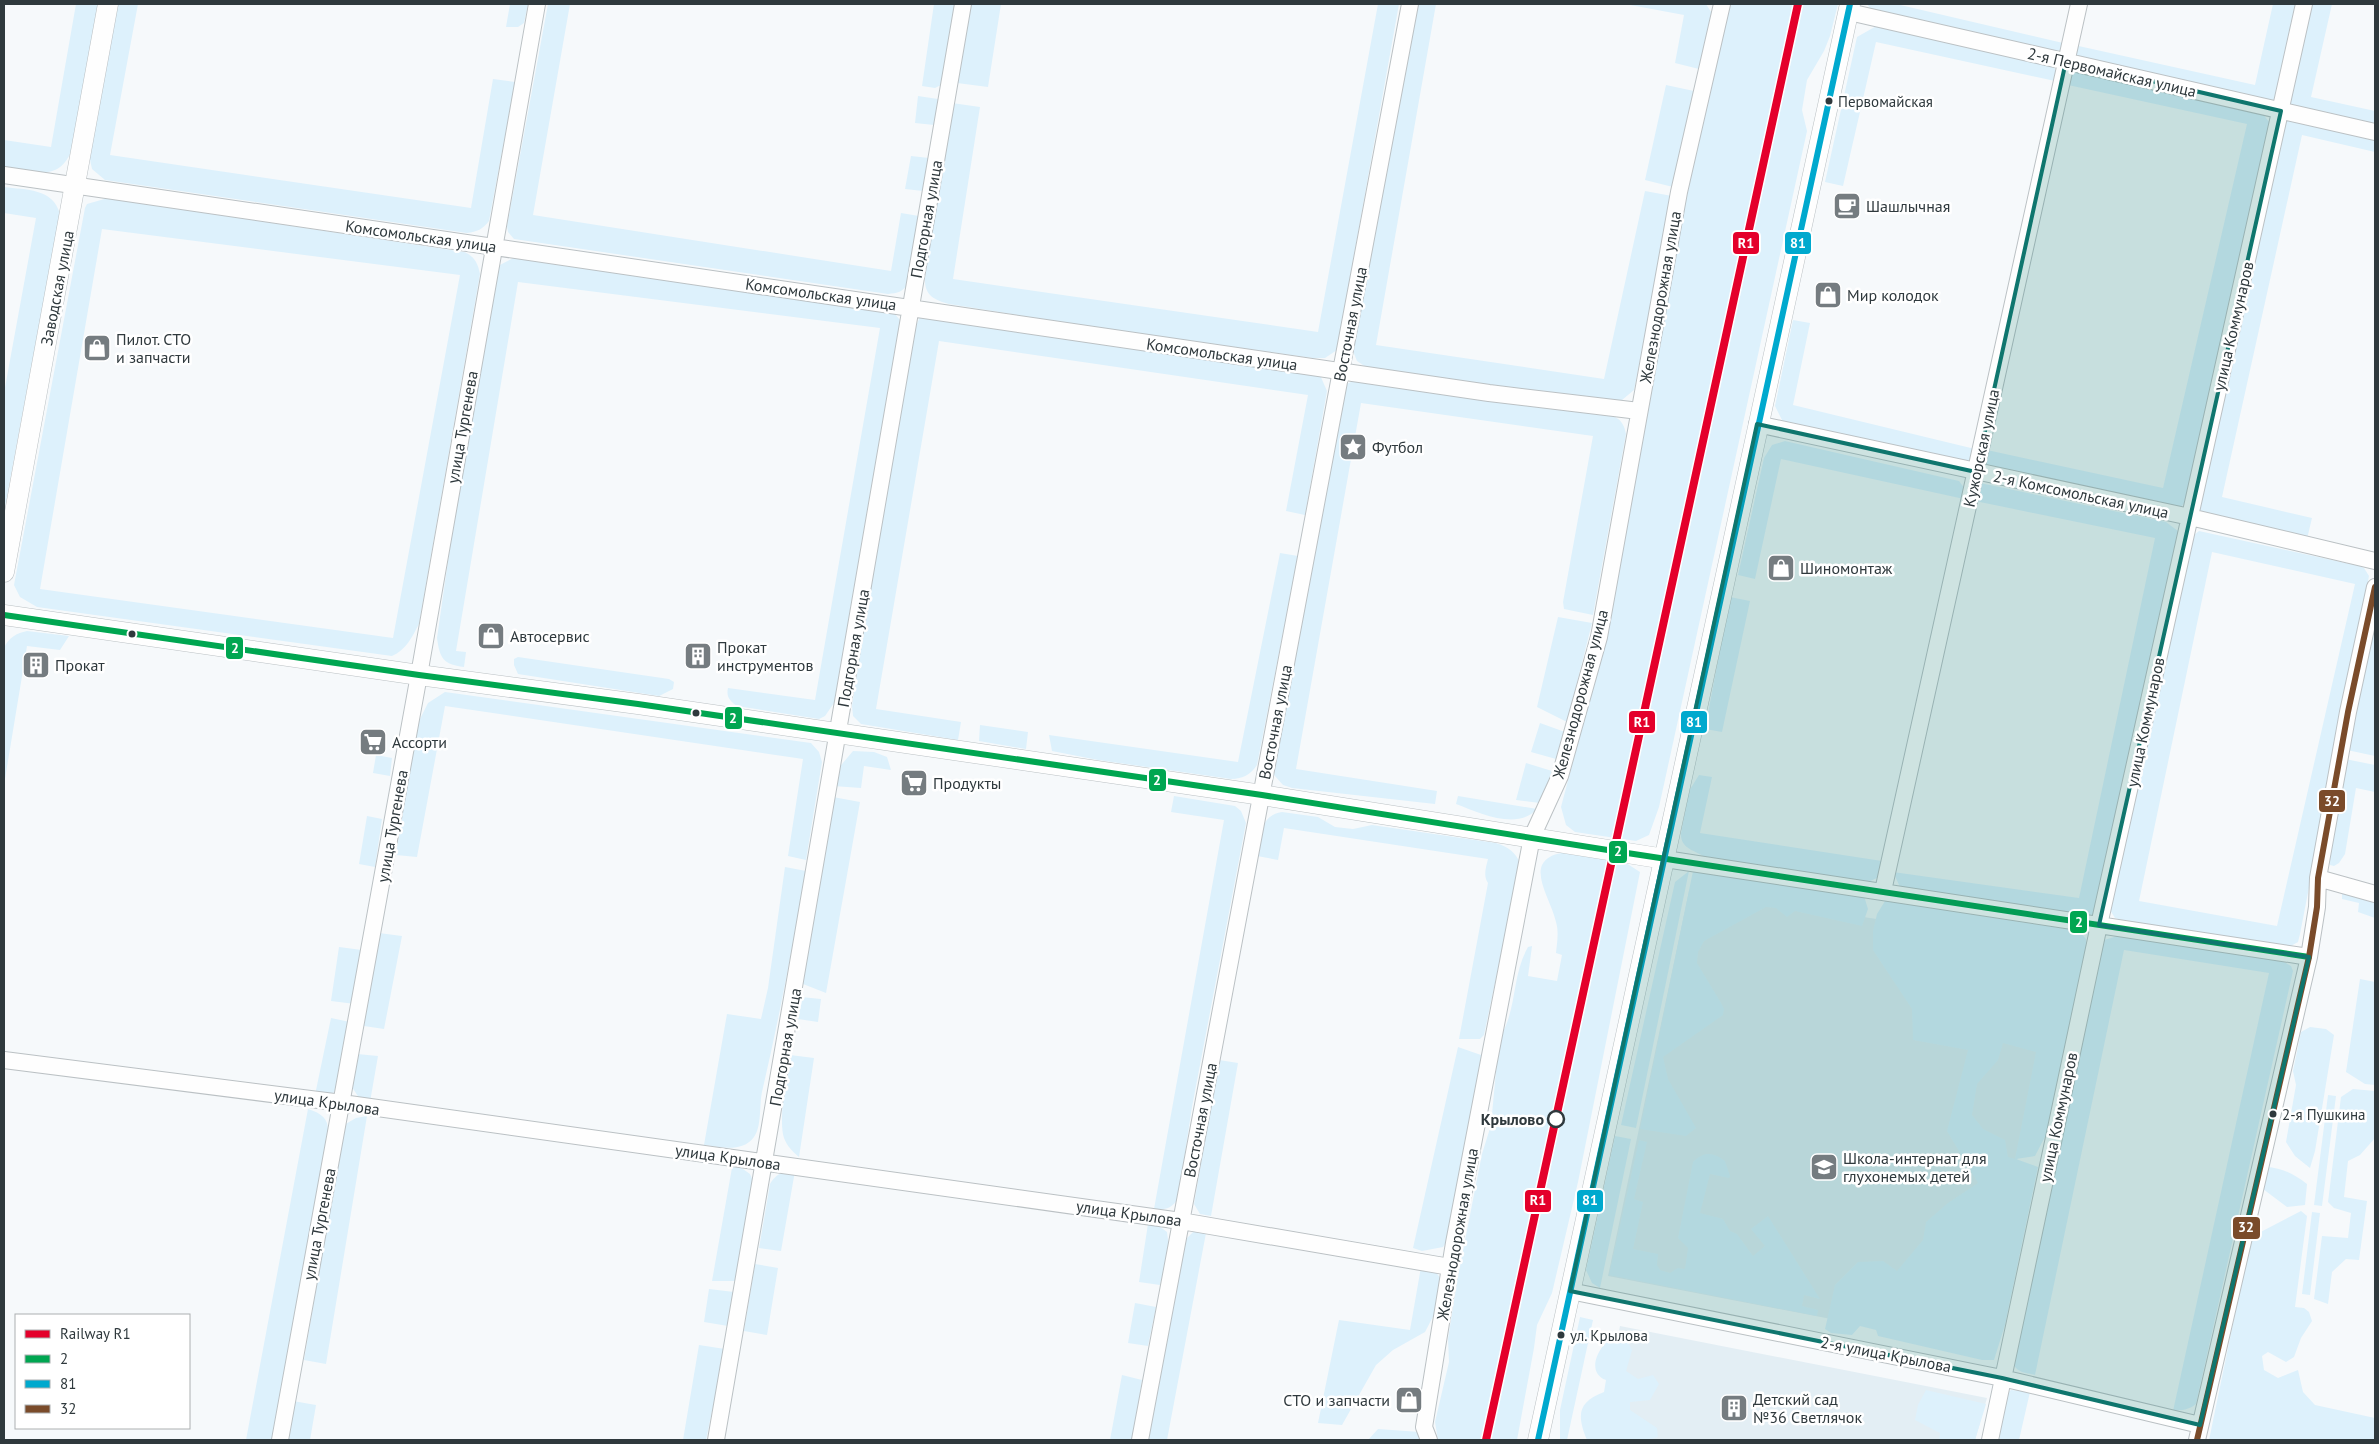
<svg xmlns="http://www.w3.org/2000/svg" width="2379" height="1444" viewBox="0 0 2379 1444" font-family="'PT Sans',sans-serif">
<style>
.built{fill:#e3eef4}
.green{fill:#ddf1fc;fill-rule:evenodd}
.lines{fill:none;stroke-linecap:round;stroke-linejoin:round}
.minor-casing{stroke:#bbc1c4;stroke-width:18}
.major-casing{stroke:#bbc1c4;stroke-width:21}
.minor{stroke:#fefefe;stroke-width:16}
.major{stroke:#fefefe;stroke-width:20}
.bus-1-casing{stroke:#fff;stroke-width:10}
.bus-2-casing{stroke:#fff;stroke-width:10}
.bus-3-casing{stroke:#fff;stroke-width:10}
.bus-1{stroke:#00a651;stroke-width:6}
.bus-2{stroke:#00a9ce;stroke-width:6}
.bus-3{stroke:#7a4b2a;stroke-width:6}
.rail-1-casing{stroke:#fff;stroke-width:11}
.rail-1{stroke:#e4002b;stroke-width:8}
.marked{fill:#0f766e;fill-opacity:0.2;stroke:#0f766e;stroke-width:4;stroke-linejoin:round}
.bus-dot{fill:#2f393d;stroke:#fff;stroke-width:2}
.stop-dot{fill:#fff;stroke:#2f393d;stroke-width:2.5}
.labels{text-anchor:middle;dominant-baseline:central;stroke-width:5;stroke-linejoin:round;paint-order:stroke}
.bus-label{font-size:15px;fill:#2f393d;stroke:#fff;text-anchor:start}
.street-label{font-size:16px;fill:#2f393d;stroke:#fff}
.poi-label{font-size:16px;fill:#2f393d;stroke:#fff;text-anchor:start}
.stop-label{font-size:16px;font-weight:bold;fill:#2f393d;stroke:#fff;text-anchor:end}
.line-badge{stroke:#fff;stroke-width:2}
.badge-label{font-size:14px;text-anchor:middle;font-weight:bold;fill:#fff}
</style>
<rect width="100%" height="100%" fill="#f6f9fb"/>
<path class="built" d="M1689 891 2064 947 1976 1347 1608 1276Z
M1620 1326 1987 1398 1975 1440H1598Z"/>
<path class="green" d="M76 4H99L73 148C58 184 36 171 4 166V140L51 147Z
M116 4H138L110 155 471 208 493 79 515 82 489 221C483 229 477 232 467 233L105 180 92 169 89 155Z
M510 4H528L524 23 518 27H506Z
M548 4H570L533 215 891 271 901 213 919 216 908 284C902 292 898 293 888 294L514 239 508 232 507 226Z
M934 4H955L941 85 935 88 922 86Z
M969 4H1001L988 87 957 83Z
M1378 4H1399L1337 350 1325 358H1313L1100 328 949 304C934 300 924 295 925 278L952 103 980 107 953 279 1318 332Z
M1414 4H1436L1376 345 1604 379 1645 191 1672 196 1634 390 1622 400 1606 403 1366 367 1357 361 1353 351Z
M1625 4H1706L1713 15 1703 70 1675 63 1684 15Z
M1729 4H1838L1830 36 1824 51 1807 80 1802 110 1807 131 1659 807 1649 835 1636 841 1575 832 1566 825 1561 807 1580 735 1673 258Z
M1867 4H1896L2063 43 2062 48 2056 53 1873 12Z
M2273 4H2298L2277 97 2272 102 2072 57 2074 45 2255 85Z
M2309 4H2332L2311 97 2375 111V125L2292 107 2289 101Z
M1880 24 2053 65 2057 75 2055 81 1876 42 1843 186 1825 182 1857 37Z
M2072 69 2262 113 2270 123 2185 502 2178 511 1983 468 1987 450 2163 488 2247 124 2068 85Z
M1666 85 1694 91 1673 187 1645 180Z
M918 96 938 99 934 125 915 123Z
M2293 119 2375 138V152L2302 135 2222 497 2312 518 2307 539 2200 516 2197 509 2285 121Z
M911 156 929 158 923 191 905 189Z
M4 187C26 190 53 188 60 214L4 512V393L36 218 4 213Z
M108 198 464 252C474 256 478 263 480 274L419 624C412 637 406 650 392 656L37 607 20 597 14 585 85 208 87 204ZM102 229 460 275 393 638 40 589Z
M515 257 889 307 900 320 834 703 825 716 819 719 737 706C730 701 726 697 728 688L815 700 880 328 518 282 456 651 466 652 464 667C443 664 440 659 437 638L456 505 498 266Z
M920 317 1320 375 1327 391 1305 515 1286 511 1308 395 939 341 876 709 961 722 958 740 861 724 853 716 852 706 878 532 914 330Z
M1793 320 1810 323 1793 405 1975 449 1970 460 1963 463 1788 425 1782 420 1775 406Z
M1353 381 1599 412C1614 416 1623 417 1626 434L1593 615 1564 609 1563 602 1593 436 1361 403 1296 769 1437 791 1435 804 1292 788 1283 785 1274 775 1344 390 1347 384Z
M1785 441 1959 481 1965 489 1964 499 1781 459 1755 579 1738 575 1764 458 1772 445Z
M1980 483 2166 522 2178 531 2179 535 2095 913 2092 915 1900 887 1893 872 2079 898 2155 538 1975 501Z
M2199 531 2359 566 2364 568 2369 576 2300 934 2298 942 2289 947 2122 920 2115 918 2110 910 2193 536ZM2212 552 2355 584 2277 926 2139 901Z
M1280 553 1298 556 1257 765C1251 774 1243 779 1231 779L1098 760 1052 751 1049 735 1238 762Z
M1730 597 1750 601 1722 732 1705 729Z
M2375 603V756L2347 750Z
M1558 617 1592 623 1567 722 1537 707Z
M27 631 69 636 60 650 27 646 4 785V648C8 638 17 633 27 631Z
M518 657 669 679 674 682 673 689 659 696 518 674 514 665V659Z
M445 692 811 743 819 752 822 762 806 860 788 856 803 759 445 706 417 857 396 855 416 727 428 703Z
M1540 723 1565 732 1556 759 1531 752Z
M980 725 1028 732 1026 749 979 741Z
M853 751 874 752 887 757 891 770 864 766 861 788 833 786 837 770Z
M376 755 392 758 390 776 373 773Z
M2345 759 2375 765V792L2356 788 2345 854 2339 863 2334 866 2330 865 2327 849Z
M1526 763 1552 771 1540 803 1516 800Z
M1699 775 1712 777 1700 833 1882 861 1877 878 1868 882 1703 856C1693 850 1680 848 1681 833L1689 791Z
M1174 796 1235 806 1241 811 1246 823 1192 1107 1178 1199C1171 1209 1165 1210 1154 1209L1224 820 1171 812Z
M1458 796 1537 809C1517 831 1480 813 1456 804Z
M833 797 860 802 826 993 803 984 800 979Z
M1282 812 1318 817 1335 827 1353 829 1372 825 1496 843C1508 847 1516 852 1520 864L1484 1035 1480 1039H1459L1488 883C1483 876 1486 867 1488 859L1284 828 1278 860 1257 856C1260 838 1260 815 1282 812Z
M367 816 382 819 375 867 359 864Z
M1567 852 1626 863 1640 872 1578 1182 1552 1293 1537 1325 1534 1348 1517 1440H1438L1435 1422 1449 1362 1448 1339 1458 1276 1482 1154 1491 1125 1499 1039C1518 1009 1511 977 1528 947L1532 946 1528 976 1557 981 1562 955 1556 953C1557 943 1559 932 1556 922 1550 895 1519 858 1567 852Z
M785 867 806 871C793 945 779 1019 762 1092 759 1106 762 1126 754 1137 742 1153 721 1147 704 1145L727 1014 761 1019 768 988Z
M1689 871 1636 1128 1621 1125 1675 882Z
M1693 871 1864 896 1868 909 1862 926 1795 911 1787 917 1776 908 1766 907 1704 941 1698 952 1697 963 1721 1003 1724 1009 1723 1015 1663 1057 1668 1079 1696 1128 1686 1136 1640 1129Z
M2342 893 2375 903V918L2358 912 2359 903 2342 899Z
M1885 901 2060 928 2079 931 2086 939V953L2079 996 2069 1029 2047 1133 2035 1156 2016 1159 2038 1167 2005 1325 1994 1360H1982L1878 1336 1876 1330 1860 1326 1852 1335 1831 1333 1825 1329 1835 1285 1858 1262 1883 1261 1897 1271 1923 1240 1926 1222 1948 1203 1978 1183 1947 1131 1968 1050 1913 1040 1912 1009 1873 950V931L1877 914ZM2003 1043 2036 1052 2015 1159 2008 1157 2005 1140 1983 1129 1972 1115 1977 1084 1998 1060Z
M379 933 402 936 384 1029 364 1026Z
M2121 935 2284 962 2291 966 2293 971 2196 1404C2189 1410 2182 1410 2173 1411L2269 973 2124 950 2035 1375C2023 1372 2016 1373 2012 1360L2104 940Z
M339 947 362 950 355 1004 331 1001Z
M2360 979 2375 982V1085L2365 1084 2346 1072Z
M801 997 821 999 818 1022 798 1019Z
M331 1018 350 1022 338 1088 332 1094 315 1095Z
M2310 1027 2326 1029 2334 1035 2315 1151 2310 1168 2295 1156 2286 1142 2296 1085 2293 1071 2301 1032Z
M1458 1047 1481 1055 1483 1065 1449 1238 1443 1247 1422 1251 1413 1248Z
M357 1054 378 1056 370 1102 359 1098 352 1087Z
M790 1055 814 1058 799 1157C792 1151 787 1146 784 1138 778 1121 787 1074 790 1055Z
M1219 1060 1238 1063 1211 1216 1200 1214 1194 1204Z
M2353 1089 2375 1091V1138L2360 1155 2348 1161 2344 1197 2367 1201 2359 1260 2346 1259 2332 1272 2328 1304 2314 1299 2322 1236 2348 1238 2351 1213 2334 1208 2328 1202 2341 1097Z
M2328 1095 2336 1096 2322 1206 2314 1205Z
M308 1109C323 1114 329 1119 328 1134L273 1440H246Z
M367 1116 326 1364 304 1360 344 1125 356 1118Z
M1615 1136 1631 1139 1600 1288 1592 1283 1586 1270Z
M1639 1140 1647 1142 1634 1199 1643 1202 1633 1249 1658 1254 1657 1265 1660 1270 1670 1273 1678 1268 1685 1269 1688 1248 1678 1238 1693 1162C1704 1151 1713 1152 1725 1161L1730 1176 1729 1178 1710 1174 1700 1213 1723 1219 1730 1231 1737 1234 1753 1256 1765 1246 1751 1229 1768 1216 1820 1299 1804 1295 1802 1306 1818 1310 1817 1316 1609 1275Z
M733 1162 750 1174 753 1181 735 1281H712Z
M2266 1167C2283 1168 2294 1174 2307 1184L2305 1205 2287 1207 2263 1189Z
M795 1171 781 1251 759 1248 770 1184C777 1173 782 1172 795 1171Z
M2301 1211 2307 1216 2295 1307 2304 1308 2309 1312 2312 1321 2301 1338 2294 1357 2286 1362 2268 1352 2262 1356 2264 1370 2278 1378 2298 1370 2303 1392 2315 1405 2375 1418V1440H2209L2251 1237Z
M2312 1212 2320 1213 2310 1295 2302 1294Z
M1148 1224H1156L1167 1232 1169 1248 1160 1285 1139 1282Z
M1194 1231 1206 1233 1167 1440H1148L1185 1240Z
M755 1264 778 1268 767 1335 744 1331Z
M1421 1267 1435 1271 1441 1279 1438 1307 1425 1332 1393 1350 1376 1365 1342 1425 1318 1423 1339 1320 1410 1330Z
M709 1289 734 1292 728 1326 704 1322Z
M1135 1303 1156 1307 1148 1346 1128 1343Z
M1580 1317 1593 1320 1567 1440H1560V1410Z
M1616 1336 1627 1340 1632 1350 1626 1371 1638 1379 1653 1375 1659 1384 1650 1400 1630 1402V1410L1657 1428 1658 1437 1648 1440H1587C1577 1416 1577 1402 1604 1392L1606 1380C1584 1372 1600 1342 1616 1336Z
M699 1345 725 1349 706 1440H683Z
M1122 1375 1142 1380 1133 1440H1110Z
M1926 1390 1986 1404 1975 1440H1939L1940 1433 1915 1420 1918 1405Z
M2011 1390 2030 1392 2019 1440H1996L2007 1393Z
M293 1401 316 1405 310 1440H286Z
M1378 1429 1420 1432 1424 1440H1368Z"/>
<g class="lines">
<g class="minor-casing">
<path id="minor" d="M1849 12 2375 132
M4 175 1489 393 1639 411
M1757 424 2190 517 2375 561
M1665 859 2309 957
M2318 878 2375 894
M1883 891 2079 4
M4 1060 342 1103 1181 1221 1450 1267
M1570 1291 2002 1378 2200 1425
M280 1440 419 675 537 4
M716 1440 963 4
M1140 1440 1410 4
M1429 1440 1424 1427 1454 1243 1532 837 1560 776 1599 637 1679 192 1722 4
M1990 1440 2099 925 2304 4
M2197 1440 2309 957 2317 907 2318 878 2348 712 2375 587"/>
</g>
<g class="major-casing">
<path id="major" d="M4 572 108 4
M4 615 419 675 638 704 1262 795 1665 859
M1538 1440 1850 4"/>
</g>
<use href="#minor" class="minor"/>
<use href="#major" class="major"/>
<g class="bus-1-casing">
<path id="bus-1" d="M4 615 419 675 638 704 1262 795 1614 851 2309 957"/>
</g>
<g class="bus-2-casing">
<path id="bus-2" d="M1538 1440 1850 4"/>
</g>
<g class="bus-3-casing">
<path id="bus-3" d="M2197 1440 2309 957 2317 907 2318 878 2348 712 2375 587"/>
</g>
<use href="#bus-1" class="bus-1"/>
<use href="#bus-2" class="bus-2"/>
<use href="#bus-3" class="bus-3"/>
<g class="rail-1-casing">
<path id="rail-1" d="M1486 1440 1798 4"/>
</g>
<use href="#rail-1" class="rail-1"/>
</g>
<path class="marked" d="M2066 61 2281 111 2099 925 2309 957 2200 1425 2002 1378 1570 1291 1757 424 1976 472Z"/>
<defs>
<g id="cafe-square" transform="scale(1.4375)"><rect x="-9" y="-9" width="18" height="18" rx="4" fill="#757c80" stroke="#fff"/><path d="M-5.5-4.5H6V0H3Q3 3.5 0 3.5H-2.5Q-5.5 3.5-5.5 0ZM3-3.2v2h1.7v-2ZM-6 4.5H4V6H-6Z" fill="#fff"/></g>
<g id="shop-square" transform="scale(1.4375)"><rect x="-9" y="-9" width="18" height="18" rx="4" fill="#757c80" stroke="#fff"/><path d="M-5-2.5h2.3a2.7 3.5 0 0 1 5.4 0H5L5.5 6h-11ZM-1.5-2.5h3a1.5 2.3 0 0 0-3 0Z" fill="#fff"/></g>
<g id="sight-square" transform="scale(1.4375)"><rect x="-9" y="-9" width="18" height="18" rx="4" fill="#757c80" stroke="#fff"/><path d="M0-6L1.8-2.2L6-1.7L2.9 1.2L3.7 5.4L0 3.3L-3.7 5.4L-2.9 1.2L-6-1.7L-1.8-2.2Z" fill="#fff"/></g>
<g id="building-square" transform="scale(1.4375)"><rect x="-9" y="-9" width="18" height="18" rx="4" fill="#757c80" stroke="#fff"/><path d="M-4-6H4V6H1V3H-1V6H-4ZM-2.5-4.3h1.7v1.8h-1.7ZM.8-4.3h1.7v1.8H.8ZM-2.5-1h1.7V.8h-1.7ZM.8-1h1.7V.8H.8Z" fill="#fff"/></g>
<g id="supermarket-square" transform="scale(1.4375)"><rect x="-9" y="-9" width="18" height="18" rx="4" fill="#757c80" stroke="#fff"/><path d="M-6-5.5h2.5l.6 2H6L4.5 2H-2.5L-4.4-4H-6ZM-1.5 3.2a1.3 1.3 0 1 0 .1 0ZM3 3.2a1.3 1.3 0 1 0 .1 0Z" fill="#fff"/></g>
<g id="school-square" transform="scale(1.4375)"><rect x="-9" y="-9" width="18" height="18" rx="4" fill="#757c80" stroke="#fff"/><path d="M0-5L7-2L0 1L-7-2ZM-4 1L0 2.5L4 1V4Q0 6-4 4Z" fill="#fff"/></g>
</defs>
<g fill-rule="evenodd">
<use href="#cafe-square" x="1847" y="206"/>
<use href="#shop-square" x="1828" y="295"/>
<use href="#shop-square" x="97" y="348"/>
<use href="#sight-square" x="1353" y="447"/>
<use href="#shop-square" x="1781" y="568"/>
<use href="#shop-square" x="491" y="636"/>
<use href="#building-square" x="698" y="656"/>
<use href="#building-square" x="36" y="665"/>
<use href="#supermarket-square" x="373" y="742"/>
<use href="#supermarket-square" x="914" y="783"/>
<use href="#school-square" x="1824" y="1167"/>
<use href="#shop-square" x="1409" y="1400"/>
<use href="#building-square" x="1734" y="1408"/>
</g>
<g class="bus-dot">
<circle cx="1829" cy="101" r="4.5"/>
<circle cx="132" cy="634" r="4.5"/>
<circle cx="696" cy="713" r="4.5"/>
<circle cx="2273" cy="1114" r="4.5"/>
<circle cx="1561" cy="1335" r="4.5"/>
</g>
<circle class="stop-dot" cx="1556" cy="1119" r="8"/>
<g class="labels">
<g class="bus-label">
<text x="1838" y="101">Первомайская</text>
<text x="2282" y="1114">2-я Пушкина</text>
<text x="1570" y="1335">ул. Крылова</text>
</g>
<g class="street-label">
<text transform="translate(2112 72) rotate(13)">2-я Первомайская улица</text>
<text transform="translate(926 219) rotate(-80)">Подгорная улица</text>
<text transform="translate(421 236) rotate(8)">Комсомольская улица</text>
<text transform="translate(57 288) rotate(-79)">Заводская улица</text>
<text transform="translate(821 294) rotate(8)">Комсомольская улица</text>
<text transform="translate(1660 297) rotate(-80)">Железнодорожная улица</text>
<text transform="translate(1350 324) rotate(-79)">Восточная улица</text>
<text transform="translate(2233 326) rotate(-77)">улица Коммунаров</text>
<text transform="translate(1222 354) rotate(8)">Комсомольская улица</text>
<text transform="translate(462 427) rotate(-80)">улица Тургенева</text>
<text transform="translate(1981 448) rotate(-78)">Кужорская улица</text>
<text transform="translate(2081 494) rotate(12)">2-я Комсомольская улица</text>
<text transform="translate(853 648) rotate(-80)">Подгорная улица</text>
<text transform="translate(1580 694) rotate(-75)">Железнодорожная улица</text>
<text transform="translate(1275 722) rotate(-79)">Восточная улица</text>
<text transform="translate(2145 722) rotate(-78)">улица Коммунаров</text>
<text transform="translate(392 826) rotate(-80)">улица Тургенева</text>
<text transform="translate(785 1047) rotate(-80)">Подгорная улица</text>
<text transform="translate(327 1102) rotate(8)">улица Крылова</text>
<text transform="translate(2058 1117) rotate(-78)">улица Коммунаров</text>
<text transform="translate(1200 1120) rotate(-79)">Восточная улица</text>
<text transform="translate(728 1157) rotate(8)">улица Крылова</text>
<text transform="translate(1129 1213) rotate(8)">улица Крылова</text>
<text transform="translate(319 1224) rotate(-79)">улица Тургенева</text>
<text transform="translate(1457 1234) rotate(-80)">Железнодорожная улица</text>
<text transform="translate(1886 1354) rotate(11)">2-я улица Крылова</text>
</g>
<g class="poi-label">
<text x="1866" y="206">Шашлычная</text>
<text x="1847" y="295">Мир колодок</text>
<text x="116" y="339">Пилот. СТО<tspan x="116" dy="18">и запчасти</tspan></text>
<text x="1372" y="447">Футбол</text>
<text x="1800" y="568">Шиномонтаж</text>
<text x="510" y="636">Автосервис</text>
<text x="717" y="647">Прокат<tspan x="717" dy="18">инструментов</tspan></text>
<text x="55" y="665">Прокат</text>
<text x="392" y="742">Ассорти</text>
<text x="933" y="783">Продукты</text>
<text x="1843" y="1158">Школа-интернат для<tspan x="1843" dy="18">глухонемых детей</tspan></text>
<text x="1753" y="1399">Детский сад<tspan x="1753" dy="18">№36 Светлячок</tspan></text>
<text x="1390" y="1400" text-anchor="end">СТО и запчасти</text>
</g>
<g class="stop-label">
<text x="1544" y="1119">Крылово</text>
</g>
</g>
<g class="line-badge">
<rect x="1784" y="231" width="28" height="24" rx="5" fill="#00a9ce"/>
<rect x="1732" y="231" width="28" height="24" rx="5" fill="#e4002b"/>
<rect x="225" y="636" width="19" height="24" rx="5" fill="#00a651"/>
<rect x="724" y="706" width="19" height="24" rx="5" fill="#00a651"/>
<rect x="1628" y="710" width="28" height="24" rx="5" fill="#e4002b"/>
<rect x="1680" y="710" width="28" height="24" rx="5" fill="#00a9ce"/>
<rect x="1148" y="768" width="19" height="24" rx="5" fill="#00a651"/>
<rect x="2318" y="789" width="28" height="24" rx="5" fill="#7a4b2a"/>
<rect x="1608" y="840" width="20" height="24" rx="5" fill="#00a651"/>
<rect x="2069" y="910" width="19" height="24" rx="5" fill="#00a651"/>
<rect x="1524" y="1189" width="28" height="24" rx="5" fill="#e4002b"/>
<rect x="1576" y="1189" width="28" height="24" rx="5" fill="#00a9ce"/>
<rect x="2232" y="1216" width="29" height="24" rx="5" fill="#7a4b2a"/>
</g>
<g class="badge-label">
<text x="1798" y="248">81</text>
<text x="1746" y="248">R1</text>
<text x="235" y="653">2</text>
<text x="733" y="723">2</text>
<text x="1642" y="727">R1</text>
<text x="1694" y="727">81</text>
<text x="1157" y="785">2</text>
<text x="2332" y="806">32</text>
<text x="1618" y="856">2</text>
<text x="2079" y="927">2</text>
<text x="1538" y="1205">R1</text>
<text x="1590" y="1205">81</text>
<text x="2246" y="1232">32</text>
</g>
<rect width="2379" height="1444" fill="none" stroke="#2f393d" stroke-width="10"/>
<rect x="15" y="1314" width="175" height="115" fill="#ffffff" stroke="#acb0b1"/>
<rect x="25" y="1330" width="25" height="8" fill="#e4002b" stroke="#acb0b1"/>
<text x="60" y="1339" font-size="15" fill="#2f393d">Railway R1</text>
<rect x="25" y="1355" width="25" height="8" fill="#00a651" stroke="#acb0b1"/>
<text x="60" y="1364" font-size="15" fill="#2f393d">2</text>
<rect x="25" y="1380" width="25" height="8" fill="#00a9ce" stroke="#acb0b1"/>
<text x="60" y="1389" font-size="15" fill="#2f393d">81</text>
<rect x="25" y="1405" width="25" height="8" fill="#7a4b2a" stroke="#acb0b1"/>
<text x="60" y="1414" font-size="15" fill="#2f393d">32</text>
</svg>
